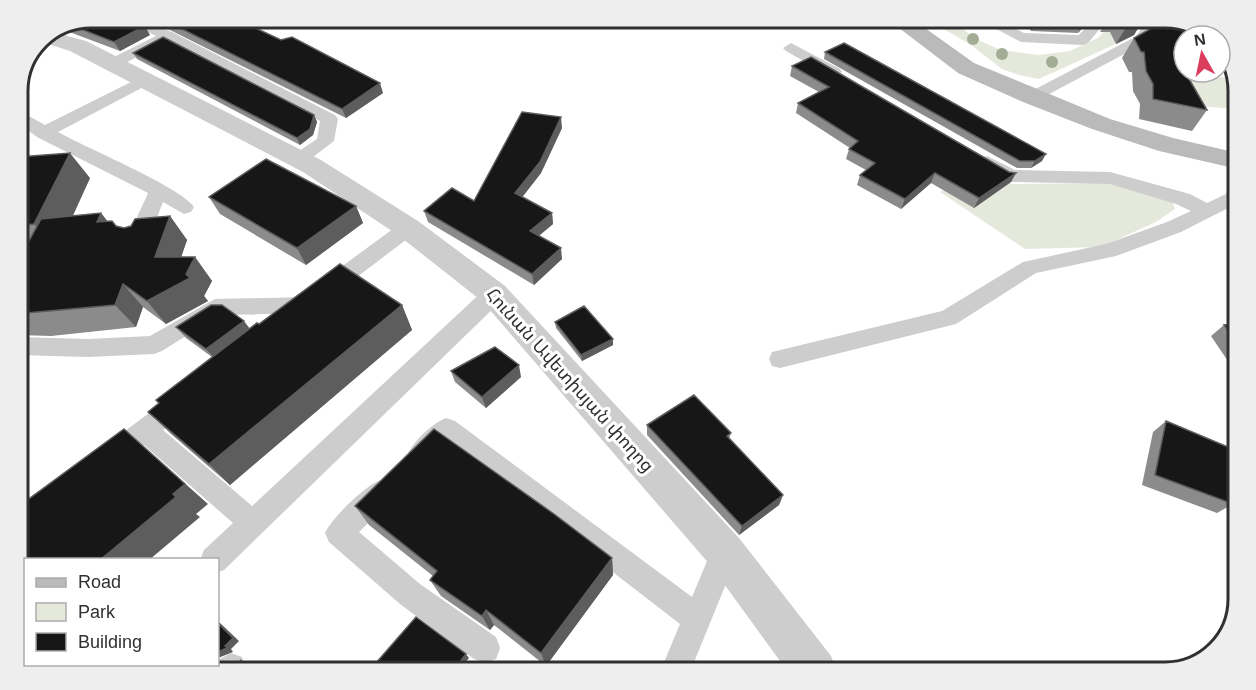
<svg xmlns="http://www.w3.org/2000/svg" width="1256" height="690" viewBox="0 0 1256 690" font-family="Helvetica,'Noto Sans Armenian',sans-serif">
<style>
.green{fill:#e5e9dc}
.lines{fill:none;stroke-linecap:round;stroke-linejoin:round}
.lane{fill:#cdcdcd;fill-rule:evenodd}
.street{fill:#cdcdcd;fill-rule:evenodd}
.secondary{fill:#bababa;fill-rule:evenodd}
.tree{fill:#a3ad96}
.wall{fill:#8b8b8b}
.shaded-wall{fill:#5d5d5d}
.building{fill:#171717;stroke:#5d5d5d;stroke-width:1.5}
.labels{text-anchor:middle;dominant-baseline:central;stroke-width:6;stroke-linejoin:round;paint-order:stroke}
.street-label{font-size:18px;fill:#303030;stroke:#fff}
.rim{fill:none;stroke:#303030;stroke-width:3}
</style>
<rect width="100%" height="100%" fill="#fff"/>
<path class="green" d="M925 18H946L980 41 1001 50 1039 55 1070 51 1098 38 1110 25 1136 18 1131 37 1039 79 1019 75 1002 69 971 45Z
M1177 77H1234L1238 87V109L1194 106Z
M979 172 1012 184 1100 183 1128 186 1171 198 1175 209 1156 222 1101 247 1025 249 940 192Z"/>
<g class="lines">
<path class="lane" d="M122 18H141L172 32 335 115 338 119 334 141 305 163H293L290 159 293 155 317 139 320 121 167 41 118 67H106L104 64 106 61 156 36Z
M976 18H994L1024 33 1079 35 1094 18H1109L1088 43 1083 45 1021 42Z
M1145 18 1171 20 1158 22 1154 33 1145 43 1038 100H1026L1024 97 1026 94 1135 37 1140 31Z
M791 43 840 69 842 72 834 77 828 75 786 51 783 48Z
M145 75 151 77 153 80 151 83 58 132C84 147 181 187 194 207L191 212 184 214 163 202 155 223 149 248 142 250 135 248C126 233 142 208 148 193L37 137 18 123V110L45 125Z
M987 156 1015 170 1110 172 1190 194 1207 203 1226 194 1231 177 1238 175V203L1181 232 1116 256 1036 273 956 324 780 368 772 366 769 359 772 352 942 311 1023 262 1106 244 1167 222 1191 211 1176 204 1110 184 1012 182 981 166 978 162 981 158Z
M408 221 415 223 418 228 415 233 332 296 325 298 318 296 314 290 318 284 401 223Z
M494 286 502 288 505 294 502 300 224 570 218 572V560H200L204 550 233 523 144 445 119 465 110 468 101 465 97 457 101 449 173 395 181 392 189 395 193 402 189 409 163 430 252 506 486 288Z
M307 297 315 299 318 305 315 311 307 313 219 315 162 351 154 354 88 357 18 355V337L88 339 150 336 215 299Z
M446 418 455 421 692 597 715 542 725 539 735 542 739 552 690 672H660L680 624 447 444 429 463 420 466 411 463 407 455C414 441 431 424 446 418Z
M381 480 390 483 394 492 390 501 359 532 420 584 496 637 500 648 496 659 485 663 474 659 400 604 329 542 325 533C333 517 364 486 381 480Z
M231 653 242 657 246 668 245 672H212L215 664H218V660Z
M84 664H119L116 672H92L82 669Z"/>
<path class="street" d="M56 33 86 41 321 160 418 221 505 286 739 538 831 656 837 672H788L711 566 483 302 398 235 303 172 70 51 39 41Z"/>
<path class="secondary" d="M886 18H911L974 63 1110 119 1173 138 1238 153V169L1159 151 1092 129 1023 102 958 73Z"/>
</g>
<g class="tree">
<circle cx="973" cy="39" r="6"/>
<circle cx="1002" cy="54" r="6"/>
<circle cx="1052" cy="62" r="6"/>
</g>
<path class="wall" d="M92 18 150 35 120 51 64 30Z
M146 18H234L383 93 346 118Z
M1014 18H1091L1078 33 1031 31 1026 24H1020Z
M1108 18H1144L1134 35 1116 44 1110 32H1100Z
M1163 18 1201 28 1184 36V72H1220V46L1226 51 1233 73 1186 72 1207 110 1192 131 1139 119 1140 104 1133 91 1132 72H1129L1122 58 1134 38 1160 24Z
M825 52 1042 161 1031 168H1017L824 59Z
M133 53 314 115 317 122 313 135 300 145 137 59Z
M792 66 1009 172 1016 173 1011 182 974 208 931 183 901 209 857 185 860 175 866 170 846 159 849 149 850 148 796 113 798 103 819 92 790 76Z
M562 128 541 173 522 197 552 213 553 224 539 236 562 259 534 285 428 222 424 211 474 201Z
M18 157 90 178 73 216 101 213 107 221 117 227 124 228 170 216 187 240 181 257H195L212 281 204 296 208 301 166 324 143 307 136 327 51 336 18 335V261L22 253H18Z
M209 197 356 206 363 223 306 265 220 214Z
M402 305 412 330 230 485 171 434 148 412 159 404 212 357 186 338 176 327 250 328 259 324Z
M555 322 613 345 582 361 556 328Z
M1238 324V376L1211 336 1224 325Z
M451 371 521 377 486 408 455 382Z
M1166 421 1233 504 1217 513 1142 485 1153 432Z
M647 425 731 433 729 439 783 495 779 505 739 535 647 435Z
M355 506 612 558 613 575 546 666 494 625 490 630 441 596 430 580 433 576 369 525Z"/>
<path class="shaded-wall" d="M1086 18H1091L1078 33Z
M1140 18H1144L1134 35 1116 44 1128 24Z
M145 26 150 35 120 51 114 42Z
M380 83 383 93 346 118 342 109Z
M314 115 317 122 313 135 300 145 297 138Z
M561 117 562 128 541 173 517 204 515 193Z
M70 153 90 178 57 249 34 224Z
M1046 154 1042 161 1031 168 1035 161Z
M935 173 931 183 901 209 905 199Z
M1016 173 1011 182 974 208 979 198Z
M356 206 363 223 306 265 297 248Z
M101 213 120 237 97 222Z
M552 213 553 224 531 242 530 231Z
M170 216 187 240 173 281 155 257Z
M561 248 562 259 534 285 532 274Z
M195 257 212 281 204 296 208 301 166 324 147 301 186 274Z
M123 284 143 307 136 327 115 305Z
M402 305 412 330 230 485 209 464Z
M244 321 253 333 216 360 206 349Z
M613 339V345L582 361 581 355Z
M519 365 521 377 486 408 482 397Z
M124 429 208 504 196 514 200 517 149 560H100L173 494Z
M783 495 779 505 739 535 742 526Z
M612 558 613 575 546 666 541 653Z
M486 610 494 625 490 630 482 616Z
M218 621 239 641 231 649 233 652 218 658Z
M466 654 469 658 457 672H452Z
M241 661 247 665 255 672H252Z
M206 664H214L211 672 203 670Z"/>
<path class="building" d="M92 18H130L145 26 114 42 73 26Z
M160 18H234L281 40 292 37 380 83 342 109Z
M1125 18H1140L1128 24Z
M1165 18 1201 28 1210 36H1184V52H1174L1184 69V72H1185L1207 110 1153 99V84L1146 71 1144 52H1141L1134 38 1159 24Z
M163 37 314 115 310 129 297 138 133 53Z
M844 43 1046 154 1035 161H1020L825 52Z
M1220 46 1226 51V52H1220Z
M811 57 1009 172 1016 173 979 198 935 173 905 199 860 175 875 163 849 149 858 141 798 103 829 87 792 66Z
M522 112 561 117 540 162 515 193 552 213 530 231 561 248 532 274 424 211 452 188 474 201Z
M70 153 34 224 18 226V157Z
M266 159 356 206 297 248 209 197Z
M101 213 97 222 112 221 116 226 124 228 131 226 135 219 170 216 155 257H195L186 274 190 278 147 301 123 284 115 305 26 313H18V261L41 219Z
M340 264 402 305 209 464 148 412 159 403 156 400 257 323 259 324Z
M211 305H222L244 321 206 349 176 327Z
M584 306 613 339 581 355 555 322Z
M1238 324V344L1224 325Z
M495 347 519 365 482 397 451 371Z
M694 395 731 433 727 436 783 495 742 526 647 425Z
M1166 421 1235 450 1233 504 1155 475Z
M124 429 185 484 173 494 176 497 100 560H26V621H24L18 603V507Z
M434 429 554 514 612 558 541 653 486 610 482 616 430 580 437 571 355 506Z
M416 617 466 654 452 672H387L376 663Z
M218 623 233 638 225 646 227 648 218 652Z
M241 661 252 672H102L109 671 112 664H206L203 670 239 671 242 665Z"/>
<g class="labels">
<g class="street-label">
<text transform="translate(570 380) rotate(48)">Հունան Ավետիսյան փողոց</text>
</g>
</g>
<path d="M0 0H1256V690H0ZM91 28H1165A63 63 0 0 1 1228 91V599A63 63 0 0 1 1165 662H91A63 63 0 0 1 28 599V91A63 63 0 0 1 91 28Z" fill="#eee" fill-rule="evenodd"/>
<path class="rim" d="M91 28H1165A63 63 0 0 1 1228 91V599A63 63 0 0 1 1165 662H91A63 63 0 0 1 28 599V91A63 63 0 0 1 91 28Z"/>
<rect x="24" y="558" width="195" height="108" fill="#ffffff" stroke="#acacac" stroke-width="1.5"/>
<rect x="36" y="578" width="30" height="9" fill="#bababa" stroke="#acacac" stroke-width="1.5"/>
<text x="78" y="588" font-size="18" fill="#303030">Road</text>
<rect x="36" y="603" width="30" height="18" fill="#e5e9dc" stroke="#acacac" stroke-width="1.5"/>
<text x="78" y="618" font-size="18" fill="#303030">Park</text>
<rect x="36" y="633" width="30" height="18" fill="#171717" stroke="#acacac" stroke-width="1.5"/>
<text x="78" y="648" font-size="18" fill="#303030">Building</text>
<g transform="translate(1202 54) rotate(351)"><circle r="28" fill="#ffffff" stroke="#acacac" stroke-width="1.5"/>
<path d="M0-4.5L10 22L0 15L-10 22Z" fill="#db3e5c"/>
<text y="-9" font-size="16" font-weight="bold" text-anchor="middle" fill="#303030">N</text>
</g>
</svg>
